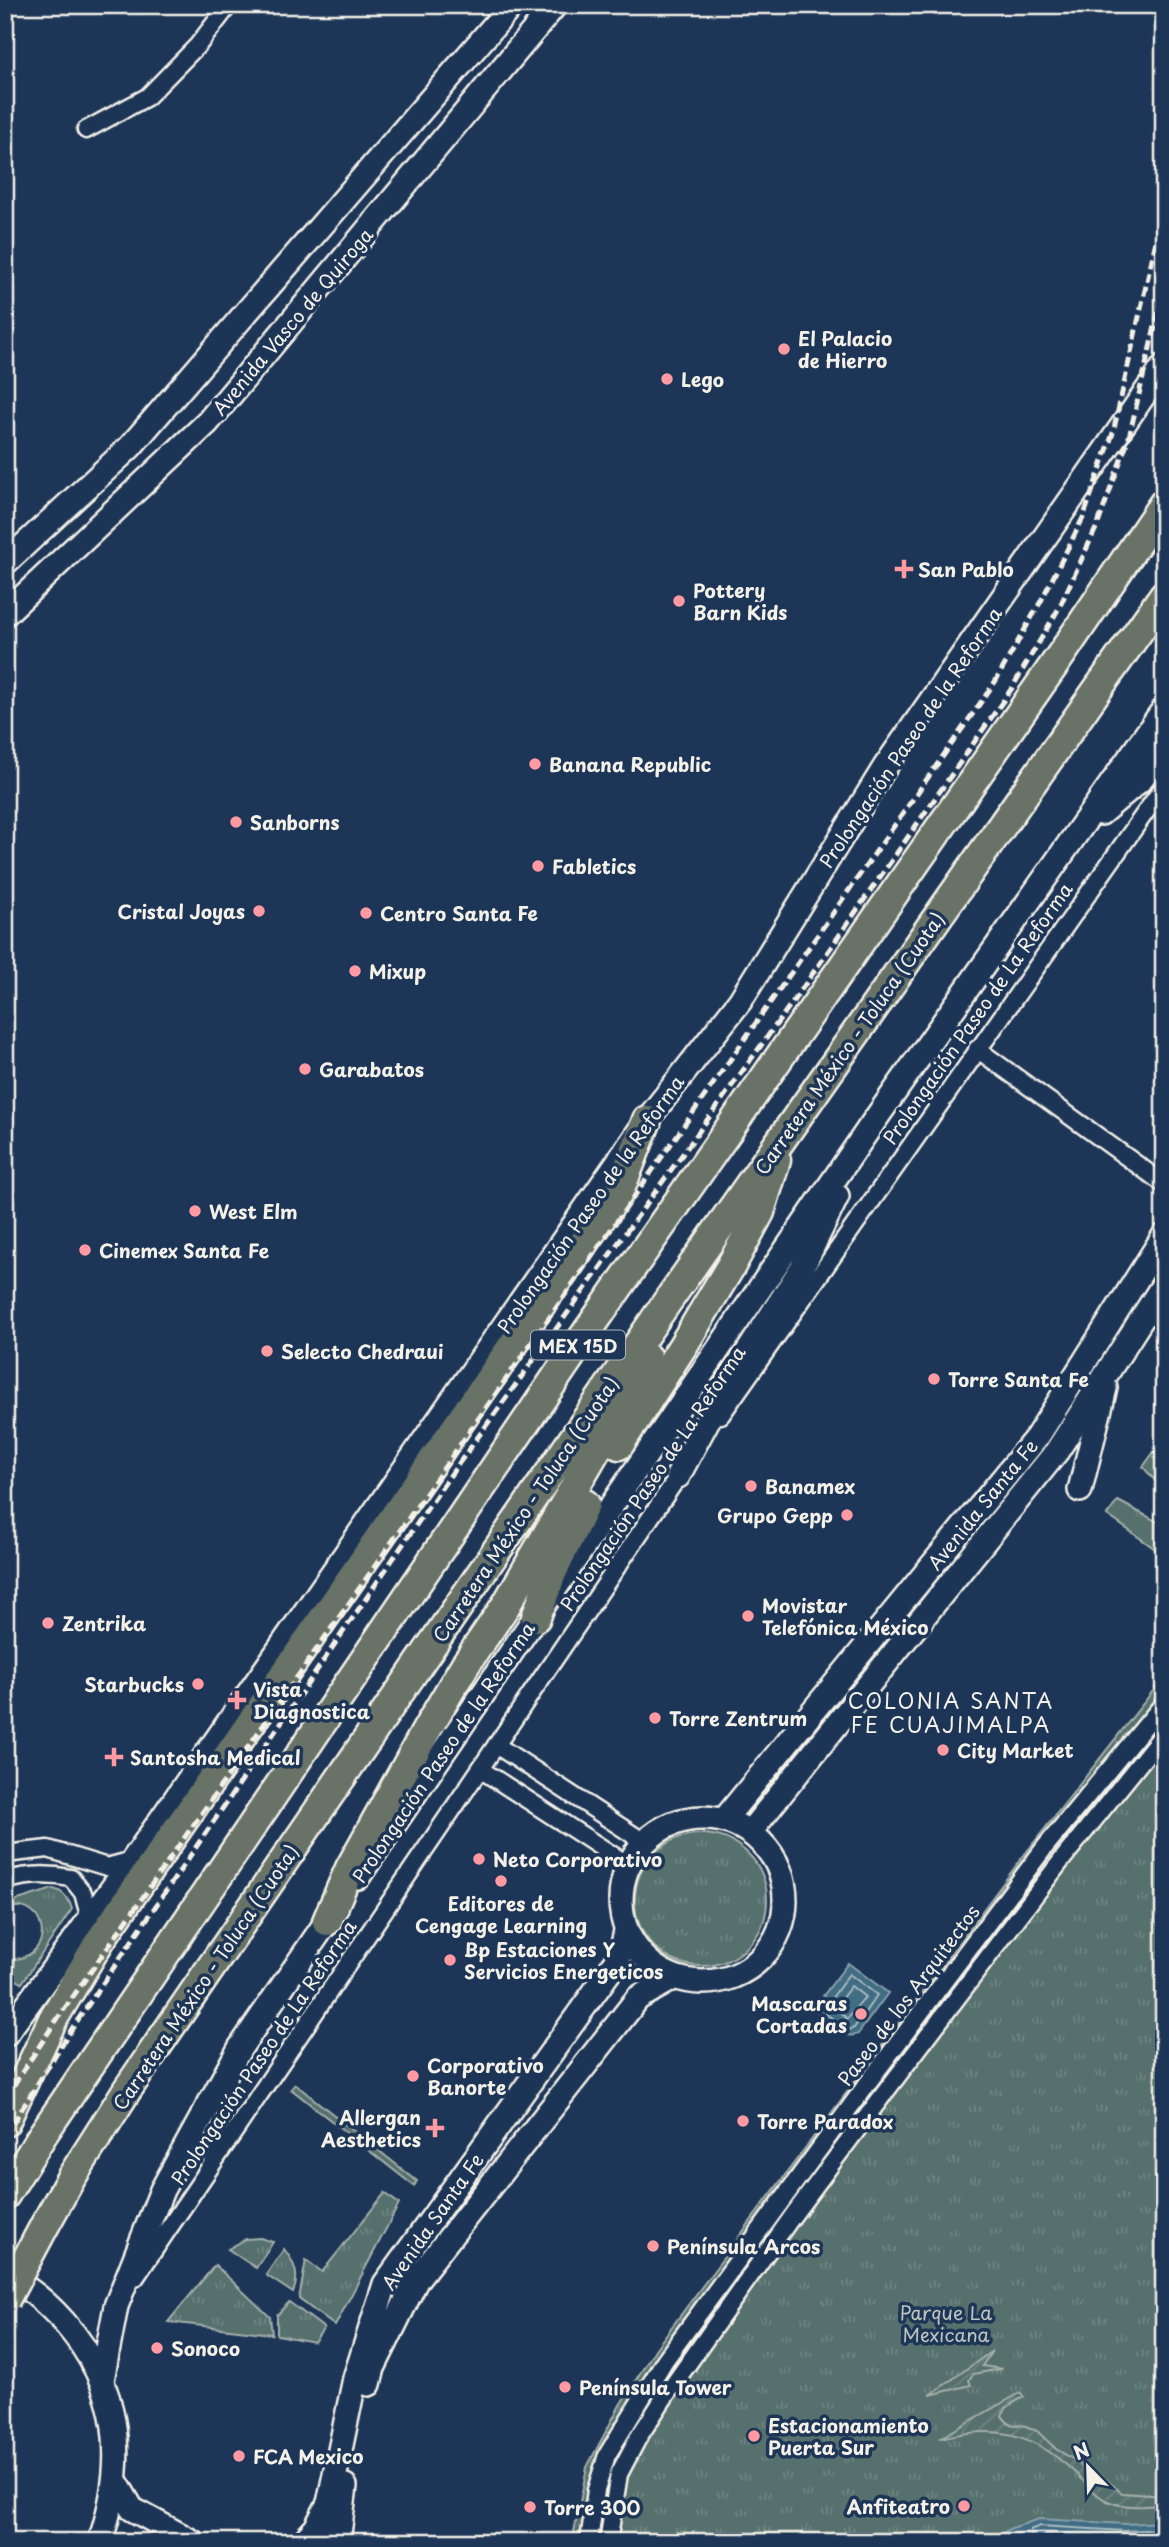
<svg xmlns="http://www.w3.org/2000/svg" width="1169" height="2547" viewBox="0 0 1169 2547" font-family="'Playpen Sans',sans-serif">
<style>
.grass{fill:url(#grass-tufts);stroke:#a5b0aa;stroke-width:2}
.garden{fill:url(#garden-furrows);stroke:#a5b0aa;stroke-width:2}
.water{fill:#406c84;stroke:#88a1ac;stroke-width:2}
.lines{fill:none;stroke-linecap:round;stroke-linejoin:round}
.shore{stroke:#acbcc0;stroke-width:2}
.street-casing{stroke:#f4f1e8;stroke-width:21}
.secondary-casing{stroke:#f4f1e8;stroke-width:28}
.highway-casing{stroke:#f4f1e8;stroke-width:33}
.street{stroke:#1d3557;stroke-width:16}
.secondary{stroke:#1d3557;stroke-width:23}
.highway{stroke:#687266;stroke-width:28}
.rail{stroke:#f4f1e8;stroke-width:5;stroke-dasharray:10 5;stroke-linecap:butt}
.highway-bridge-casing{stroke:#f4f1e8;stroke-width:33;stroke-linecap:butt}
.highway-bridge{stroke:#687266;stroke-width:28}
.poi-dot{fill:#ff9aa2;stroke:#1d3557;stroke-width:2.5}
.labels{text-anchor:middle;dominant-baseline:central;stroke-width:7;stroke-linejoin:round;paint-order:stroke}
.shield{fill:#1d3557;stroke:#b4b9bc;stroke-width:2}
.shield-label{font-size:18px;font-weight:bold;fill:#f4f1e8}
.street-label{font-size:19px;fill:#f4f1e8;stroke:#1d3557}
.poi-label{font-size:19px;font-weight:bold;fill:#f4f1e8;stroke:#1d3557;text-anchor:start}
.park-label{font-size:19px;fill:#bdc4bd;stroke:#1d3557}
.neighbourhood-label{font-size:21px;letter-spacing:2px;fill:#f4f1e8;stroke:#1d3557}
</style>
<defs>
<pattern id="grass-tufts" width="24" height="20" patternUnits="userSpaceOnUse" patternTransform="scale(1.75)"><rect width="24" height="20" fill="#56706d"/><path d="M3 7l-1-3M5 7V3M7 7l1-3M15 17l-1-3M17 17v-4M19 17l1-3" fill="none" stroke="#6f8582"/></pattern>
<pattern id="garden-furrows" width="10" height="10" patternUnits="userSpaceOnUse" patternTransform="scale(1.75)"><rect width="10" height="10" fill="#56706d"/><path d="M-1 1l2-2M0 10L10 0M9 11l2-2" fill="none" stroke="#6f8582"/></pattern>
</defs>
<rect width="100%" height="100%" fill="#1d3557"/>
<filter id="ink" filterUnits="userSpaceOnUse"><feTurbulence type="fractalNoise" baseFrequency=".0143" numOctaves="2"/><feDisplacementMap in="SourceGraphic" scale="14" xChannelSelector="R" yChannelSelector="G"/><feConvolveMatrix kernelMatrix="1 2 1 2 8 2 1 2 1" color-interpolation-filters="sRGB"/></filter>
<g filter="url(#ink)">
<path class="grass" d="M1164 1438V1491L1143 1467Z
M1118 1501 1164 1525V1555L1107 1515Z
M1164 1677V2542H572L587 2467 620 2405 656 2348 1021 1859Z
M635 1900a66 66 0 1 1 132 0a66 66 0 1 1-132 0Z
M53 1889C64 1891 69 1899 72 1909L22 1983 13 1978 15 1959C58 1954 45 1895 5 1909V1904Z
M295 2084 417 2181 414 2186 291 2089Z
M385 2193 399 2204 335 2326 299 2299 306 2260 322 2272Z
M260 2238 273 2242 256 2268 228 2249 246 2239Z
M284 2249C295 2263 300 2276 293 2293L266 2275Z
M215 2265 270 2317 272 2334 168 2322Z
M289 2302 324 2328 314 2342 277 2335V2315Z"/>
<path class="garden" d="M992 2351 982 2366 1002 2369 973 2374 969 2380 971 2385 930 2395Z
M1020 2393 1024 2397C1015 2402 1005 2406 1002 2416L1009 2424 1026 2426 1037 2431 1056 2449 1076 2461 1086 2472 1100 2475 1122 2493 1164 2496V2505C1145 2506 1123 2509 1105 2500 1093 2493 1083 2480 1073 2471 1030 2431 996 2425 940 2438Z"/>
<path class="water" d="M848 1963 888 1993 858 2034C842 2041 815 2021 817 2004Z
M1039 2519 1125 2524 1164 2522V2542H1032L1024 2538 1020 2542H992L1009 2529Z"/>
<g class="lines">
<path class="shore" d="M849 1974 877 1995 854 2028 849 2030 826 2014 824 2009Z
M851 1986 865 1997 847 2019 835 2007Z
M1033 2542 1030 2530 1040 2526 1125 2531 1164 2529
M1042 2542V2537L1045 2535 1125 2539 1164 2538"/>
<g class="street-casing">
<path id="street" d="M86 130 147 97 198 45 229 5
M977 1049 1164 1184
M721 1415 1164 786
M496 1745 644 1842
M480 1769 628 1865
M5 1854 48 1849 107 1867 133 1860
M5 1881C27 1874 49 1874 71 1878L83 1893 90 1919
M135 2278 684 1468
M589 2542 596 2490 607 2455 665 2360 864 2088 1045 1847 1164 1703
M608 2542 619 2474 638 2438 666 2395 794 2214 880 2099 1061 1861 1164 1733"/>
</g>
<g class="secondary-casing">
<path id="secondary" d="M5 563 130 447 512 5
M5 614 207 423 555 5
M1101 813 1140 780 1164 749
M678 1476 727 1384 802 1268 837 1196
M1080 1490 1105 1388
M621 1900a82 82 0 1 1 164 0a82 82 0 1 1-164 0Z
M724 1820 1037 1437 1164 1236
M750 1832 1057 1451 1164 1284
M358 1877 872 1124 1164 709
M5 2035 133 1860 647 1120 740 1001 885 767 1164 366
M5 2276C28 2286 48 2304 64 2322 122 2388 127 2461 100 2542
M102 2380 116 2306 162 2190 240 2048 336 1908
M369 2384 373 2368 417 2279 638 1998 675 1977
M116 2482 132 2509 193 2542
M303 2542 316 2528 329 2503 355 2378 385 2284 609 1972 621 1953 626 1931
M338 2542 345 2486"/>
</g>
<g class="highway-casing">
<path id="highway" d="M619 1445 684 1344 732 1264 760 1212 776 1160
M536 1617 552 1573 585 1504
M327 1921 350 1868 427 1729 465 1665 506 1605 642 1371 647 1358
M5 2122 53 2019 101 1939 619 1192 647 1120
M5 2195 43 2134 587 1332 1061 655 1164 503
M46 2223 71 2178 127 2090 667 1302 1164 595"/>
</g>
<use href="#street" class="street"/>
<use href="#secondary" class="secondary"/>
<use href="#highway" class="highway"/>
<path class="rail" d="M5 2098 58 2018 995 682 1041 601 1083 518 1113 433 1164 205
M5 2136 73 2027 449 1477 799 993 1012 688 1059 608 1098 524 1129 437 1164 288"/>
<g class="highway-bridge-casing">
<path id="highway-bridge" d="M5 2300 46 2223"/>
</g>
<use href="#highway-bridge" class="highway-bridge"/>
</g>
</g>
<g class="poi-dot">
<circle cx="784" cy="349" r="7"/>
<circle cx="667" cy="379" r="7"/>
<path d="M900.5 558.5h7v7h7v7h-7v7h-7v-7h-7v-7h7z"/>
<circle cx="679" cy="601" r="7"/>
<circle cx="535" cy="764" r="7"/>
<circle cx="236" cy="822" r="7"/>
<circle cx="538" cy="866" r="7"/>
<circle cx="259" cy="911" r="7"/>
<circle cx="366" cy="913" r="7"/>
<circle cx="355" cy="971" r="7"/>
<circle cx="305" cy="1069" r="7"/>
<circle cx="195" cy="1211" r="7"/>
<circle cx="85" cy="1250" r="7"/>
<circle cx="267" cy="1351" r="7"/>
<circle cx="934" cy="1379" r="7"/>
<circle cx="751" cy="1486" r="7"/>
<circle cx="847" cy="1515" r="7"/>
<circle cx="748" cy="1616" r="7"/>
<circle cx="48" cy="1623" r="7"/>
<circle cx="198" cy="1684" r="7"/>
<path d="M233.5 1689.5h7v7h7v7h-7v7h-7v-7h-7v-7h7z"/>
<circle cx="655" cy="1718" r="7"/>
<circle cx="943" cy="1750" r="7"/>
<path d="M110.5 1746.5h7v7h7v7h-7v7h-7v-7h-7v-7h7z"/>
<circle cx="479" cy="1859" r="7"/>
<circle cx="501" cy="1881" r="7"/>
<circle cx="450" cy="1960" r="7"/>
<circle cx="861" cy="2014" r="7"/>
<circle cx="413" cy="2076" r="7"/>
<circle cx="743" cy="2121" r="7"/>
<path d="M431.5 2117.5h7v7h7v7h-7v7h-7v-7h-7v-7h7z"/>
<circle cx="653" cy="2246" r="7"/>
<circle cx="157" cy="2348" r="7"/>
<circle cx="565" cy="2387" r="7"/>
<circle cx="754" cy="2436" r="7"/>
<circle cx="239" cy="2456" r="7"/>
<circle cx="964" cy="2506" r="7"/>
<circle cx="530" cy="2507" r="7"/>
</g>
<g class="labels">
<rect class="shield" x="531" y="1330.5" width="94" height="29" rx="5"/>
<g class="shield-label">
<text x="578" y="1345">MEX 15D</text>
</g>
<g class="street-label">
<text transform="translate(292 321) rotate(-50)">Avenida Vasco de Quiroga</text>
<text transform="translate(910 737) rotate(-56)">Prolongación Paseo de la Reforma</text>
<text transform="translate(977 1013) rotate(-55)">Prolongación Paseo de La Reforma</text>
<text transform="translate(849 1043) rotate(-55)">Carretera México - Toluca (Cuota)</text>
<text transform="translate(590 1204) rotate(-55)">Prolongación Paseo de la Reforma</text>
<text transform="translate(652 1478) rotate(-56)">Prolongación Paseo de La Reforma</text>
<text transform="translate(982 1504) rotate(-51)">Avenida Santa Fe</text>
<text transform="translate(525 1509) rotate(-56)">Carretera México - Toluca (Cuota)</text>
<text transform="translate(443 1752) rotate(-56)">Prolongación Paseo de la Reforma</text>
<text transform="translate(205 1977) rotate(-56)">Carretera México - Toluca (Cuota)</text>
<text transform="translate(908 1995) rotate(-53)">Paseo de los Arquitectos</text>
<text transform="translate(263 2052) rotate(-56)">Prolongación Paseo de La Reforma</text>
<text transform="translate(432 2221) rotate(-55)">Avenida Santa Fe</text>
</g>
<g class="poi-label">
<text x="798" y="338">El Palacio<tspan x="798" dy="22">de Hierro</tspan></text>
<text x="681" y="379">Lego</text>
<text x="918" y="569">San Pablo</text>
<text x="693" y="590">Pottery<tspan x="693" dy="22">Barn Kids</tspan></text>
<text x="549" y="764">Banana Republic</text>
<text x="250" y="822">Sanborns</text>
<text x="552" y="866">Fabletics</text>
<text x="245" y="911" text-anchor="end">Cristal Joyas</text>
<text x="380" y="913">Centro Santa Fe</text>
<text x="369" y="971">Mixup</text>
<text x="319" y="1069">Garabatos</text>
<text x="209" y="1211">West Elm</text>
<text x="99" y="1250">Cinemex Santa Fe</text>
<text x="281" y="1351">Selecto Chedraui</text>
<text x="948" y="1379">Torre Santa Fe</text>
<text x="765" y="1486">Banamex</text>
<text x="833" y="1515" text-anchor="end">Grupo Gepp</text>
<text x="762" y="1605">Movistar<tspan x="762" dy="22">Telefónica México</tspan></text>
<text x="62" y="1623">Zentrika</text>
<text x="184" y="1684" text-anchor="end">Starbucks</text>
<text x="253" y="1689">Vista<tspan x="253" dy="22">Diagnostica</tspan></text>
<text x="669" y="1718">Torre Zentrum</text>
<text x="957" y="1750">City Market</text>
<text x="130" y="1757">Santosha Medical</text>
<text x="493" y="1859">Neto Corporativo</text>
<text x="501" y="1903" text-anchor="middle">Editores de<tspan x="501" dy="22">Cengage Learning</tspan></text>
<text x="464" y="1949">Bp Estaciones Y<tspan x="464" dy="22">Servicios Energeticos</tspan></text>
<text x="847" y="2003" text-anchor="end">Mascaras<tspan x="847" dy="22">Cortadas</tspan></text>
<text x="427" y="2065">Corporativo<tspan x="427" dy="22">Banorte</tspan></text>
<text x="421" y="2117" text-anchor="end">Allergan<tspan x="421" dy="22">Aesthetics</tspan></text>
<text x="757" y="2121">Torre Paradox</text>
<text x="667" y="2246">Península Arcos</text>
<text x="171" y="2348">Sonoco</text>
<text x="579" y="2387">Península Tower</text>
<text x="768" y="2425">Estacionamiento<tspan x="768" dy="22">Puerta Sur</tspan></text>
<text x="253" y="2456">FCA Mexico</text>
<text x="950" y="2506" text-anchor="end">Anfiteatro</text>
<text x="544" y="2507">Torre 300</text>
</g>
<g class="park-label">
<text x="946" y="2312">Parque La<tspan x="946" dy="22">Mexicana</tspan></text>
</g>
<g class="neighbourhood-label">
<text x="951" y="1700">COLONIA SANTA<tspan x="951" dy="24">FE CUAJIMALPA</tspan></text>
</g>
</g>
<rect width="1169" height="2547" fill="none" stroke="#1d3557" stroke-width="28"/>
<rect x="14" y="14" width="1141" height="2519" fill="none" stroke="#f4f1e8" stroke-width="2.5" filter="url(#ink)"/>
<g transform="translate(1088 2467) rotate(337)" stroke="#1d3557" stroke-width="5" paint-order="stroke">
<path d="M0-5L12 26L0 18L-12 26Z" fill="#f4f1e8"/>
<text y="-10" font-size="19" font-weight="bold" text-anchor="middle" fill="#f4f1e8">N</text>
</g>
</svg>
